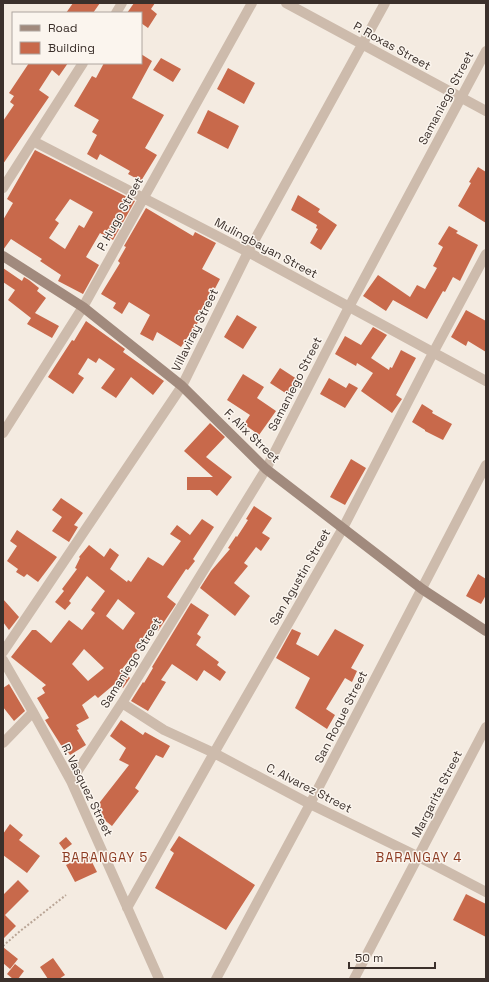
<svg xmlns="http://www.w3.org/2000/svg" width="489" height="982" viewBox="0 0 489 982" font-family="'Space Grotesk',sans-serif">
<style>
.building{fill:#c8694b;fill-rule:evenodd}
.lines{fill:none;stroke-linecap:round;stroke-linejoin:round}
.path{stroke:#b9a596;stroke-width:2;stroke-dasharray:2 2;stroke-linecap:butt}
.street{stroke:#cdbbac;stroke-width:10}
.secondary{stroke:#a18a7d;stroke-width:10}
.labels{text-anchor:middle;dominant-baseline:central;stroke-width:3;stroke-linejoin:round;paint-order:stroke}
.street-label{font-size:12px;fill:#3b302b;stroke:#fbf5ee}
.neighbourhood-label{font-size:13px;letter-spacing:1px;fill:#8c3b22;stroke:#fbf5ee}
</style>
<rect width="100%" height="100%" fill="#f4ebe1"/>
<path class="building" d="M73 3H100L93 13H66Z
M134 3H155L151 9 157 14 148 28 141 23V13H127Z
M141 54 152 61 132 98 164 115 145 148 157 155 141 181 128 174 130 171 100 154 97 160 87 154 97 135 92 132 99 120 74 106 92 76 96 78 104 63H141Z
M161 58 181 69 173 82 153 70Z
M29 63H68L59 76 52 70 39 90 49 97 3 164V121L14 105 10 102 14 96 9 93Z
M228 68 255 83 244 104 217 89Z
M208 110 239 126 228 149 197 133Z
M35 150 135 201 113 240 100 233 86 257 99 265 83 294 58 281 61 275 40 261 42 259 11 239 3 250V220L13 203 7 199ZM70 199 93 212 84 228 79 225 65 249 49 238 59 223 55 220Z
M478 167 486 172V223L458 206 471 183 469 182Z
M298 195 320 209 318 212 337 225 321 250 310 243 318 229 316 228 317 225 291 210Z
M146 208 193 236 195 232 216 243 202 269 220 279 210 298 213 300 206 311 204 310 191 336 189 335 181 347 157 332 153 341 140 334 150 315 129 302 122 314 113 308 116 303 101 294 120 263 118 261 126 247 124 246Z
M449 226 458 231 456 233 478 245 460 281 453 277 445 292 443 291 427 319 393 300 386 311 363 296 378 275 410 297 417 285 425 289 437 268 433 266 443 247 438 244Z
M3 268 22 281 24 277 29 280 39 288 37 291 46 298 35 313 59 326 52 338 27 324 31 318 8 300 15 290 3 282Z
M466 310 486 321V352L468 341 466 346 451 337Z
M237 315 257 327 243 349 224 337Z
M86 321 125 349 123 352 164 381 153 395 131 377 116 398 101 388 115 369 99 358 96 363 88 358 78 374 84 378 73 394 48 377 72 340 74 341Z
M373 327 387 335 371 358 389 370 390 367 392 368 401 350 416 358 396 395 402 399 392 413 361 391 373 373 357 363 356 366 335 354 345 336 361 345Z
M280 368 300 381 290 396 270 383Z
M243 374 264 387 257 398 276 411 259 435 244 424 250 415 227 400Z
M329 378 346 388 349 383 358 388 345 408 320 394Z
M422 404 433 411 432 413 452 424 443 440 425 431V430L412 422Z
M210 423 225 437 206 457 232 477 217 496 210 490H187V477H213L184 451Z
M351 459 366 468 345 505 330 497Z
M61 498 83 513 74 525 78 527 69 542 52 531 62 517 52 510Z
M254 506 272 518 262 533 270 538 261 551 256 547 244 563 248 566 234 583 250 596 235 616 200 588 211 571 230 549 228 548 236 536 237 537 248 520 246 519Z
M202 519 214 527 193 559 195 561 188 570 186 569 167 597 176 604 158 631 155 629 143 647 141 646 122 669 130 678 123 688 117 682 98 698 95 695 82 705 89 718 76 725 79 729 77 730 86 745 70 755 68 752 66 753 45 720 49 718 37 698 45 693 42 688 46 685 11 657 32 630H36L51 643 69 620 82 630 95 613 91 610 105 591 87 576 69 601 71 603 65 610 55 602 64 591 62 589 77 569 75 568 80 558 79 557 89 545 104 557 110 548 119 555 110 569 127 582 128 580 131 582 148 557 163 566 181 541 170 534 177 525 190 535ZM118 599 135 613 123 630 106 616ZM84 649 104 668 88 681 72 664Z
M17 530 57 557 38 582 27 574 24 577 16 572 18 569 7 561 17 546 10 541Z
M478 574 486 579V595L481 604 466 596Z
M3 599 19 617 9 630 3 622Z
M191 603 209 615 197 634 201 637 196 645 219 662 217 665 226 672 220 681 204 670 197 681 172 664 161 680 166 682 148 711 131 701 143 682 144 683 153 668 152 667Z
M292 629 301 633 296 644 318 656 335 629 364 645 351 668 357 671 352 682 345 678 326 709 335 715 327 729 295 708 310 678 276 658Z
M9 684 25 711 14 721 3 707V688Z
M121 720 143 735 145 732 170 746 163 758 156 755 135 788 139 791 112 826 93 811 129 765 119 760 126 748 110 736Z
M10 824 23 835 19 840 40 856 27 873 3 855V834Z
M179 836 255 885 226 930 155 888 174 853 170 850Z
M66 837 72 844 64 850 59 843Z
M88 854 97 872 75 882 66 865Z
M18 880 29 891 5 915 16 926 3 939V895Z
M466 894 486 904V937L453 920Z
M3 947 18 959 10 969 3 963Z
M53 958 65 975 59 979H48L40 967Z
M15 964 24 971 18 979H13L7 974Z"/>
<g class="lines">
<path class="path" d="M3 946 19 932 66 895"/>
<path class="street" d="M286 3 486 111
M116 13 122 3
M33 141 248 252 486 381
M3 188 83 63
M3 433 83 307 252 3
M3 652 182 386 248 252 385 3
M3 660 33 712 71 781 159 979
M122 703 164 730 214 753 310 804 419 857 486 892
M3 743 33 712
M71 781 122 703 266 469 349 307 486 51
M127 908 214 753 343 528 433 353 486 254
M216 979 310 804 486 465
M354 979 486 727"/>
<path class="secondary" d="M3 256 83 307 182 386 266 469 422 589 486 631"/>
</g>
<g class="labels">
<g class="street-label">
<text transform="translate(392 46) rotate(29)">P. Roxas Street</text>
<text transform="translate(446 98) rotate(-62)">Samaniego Street</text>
<text transform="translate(120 214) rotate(-61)">P. Hugo Street</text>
<text transform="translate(266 248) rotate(28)">Mulingbayan Street</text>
<text transform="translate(195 330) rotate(-64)">Villaviray Street</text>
<text transform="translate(295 384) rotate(-63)">Samaniego Street</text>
<text transform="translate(252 436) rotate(44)">F. Alix Street</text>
<text transform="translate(300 577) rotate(-60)">San Agustin Street</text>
<text transform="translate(131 663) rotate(-58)">Samaniego Street</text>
<text transform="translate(341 717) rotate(-63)">San Roque Street</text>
<text transform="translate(309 788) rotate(27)">C. Alvarez Street</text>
<text transform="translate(87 790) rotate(64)">R. Vasquez Street</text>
<text transform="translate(437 794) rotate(-63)">Margarita Street</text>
</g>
<g class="neighbourhood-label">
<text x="105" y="857">BARANGAY 5</text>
<text x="419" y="857">BARANGAY 4</text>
</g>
</g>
<rect width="489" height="982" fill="none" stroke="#3b302b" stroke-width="8"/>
<rect x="12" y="12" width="130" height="52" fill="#fbf5ee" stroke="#aea6a0"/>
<rect x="20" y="25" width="20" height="6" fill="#a18a7d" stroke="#aea6a0"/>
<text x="48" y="32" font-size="12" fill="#3b302b">Road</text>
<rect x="20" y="42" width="20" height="12" fill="#c8694b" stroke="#aea6a0"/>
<text x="48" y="52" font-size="12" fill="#3b302b">Building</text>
<path d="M349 962v6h86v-6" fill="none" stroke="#3b302b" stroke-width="2"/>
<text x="355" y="962" font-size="12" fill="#3b302b" stroke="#fbf5ee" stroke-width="3" paint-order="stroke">50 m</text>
</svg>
